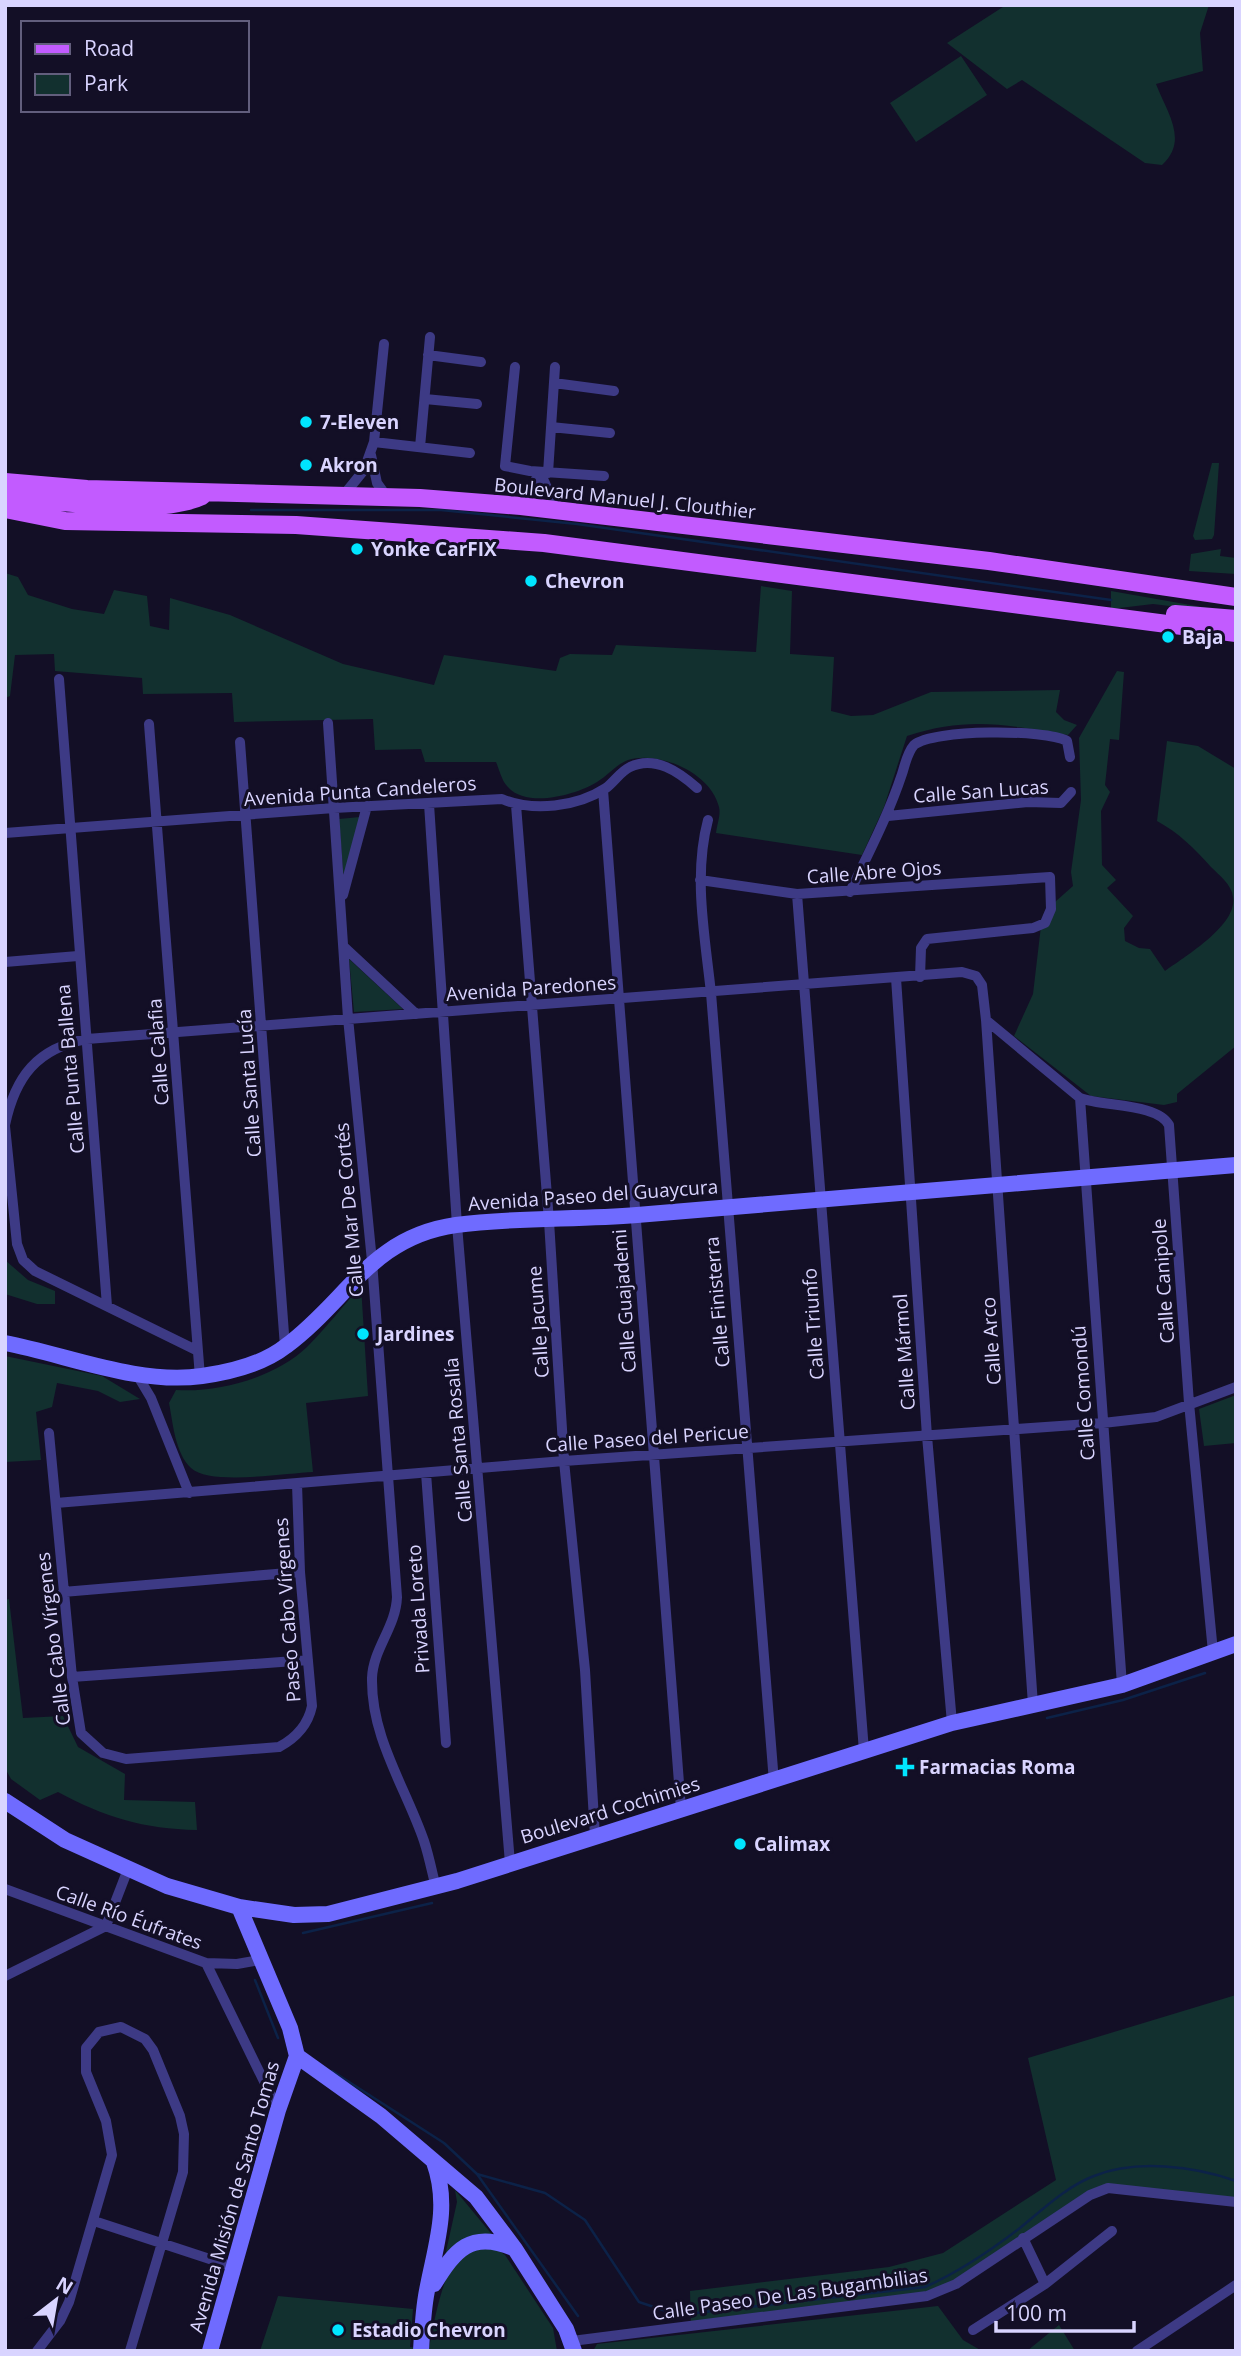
<svg xmlns="http://www.w3.org/2000/svg" width="1241" height="2356" viewBox="0 0 1241 2356" font-family="'Open Sans',sans-serif">
<style>
.green{fill:#12302f}
.lines{fill:none;stroke-linecap:round;stroke-linejoin:round}
.stream{stroke:#0c2248;stroke-width:2.5}
.street{stroke:#3d3a85;stroke-width:10}
.secondary{stroke:#6f6bff;stroke-width:16}
.primary{stroke:#c25bff;stroke-width:18}
.poi-dot{fill:#00e5ff;stroke:#130f26;stroke-width:2.5}
.labels{text-anchor:middle;dominant-baseline:central;stroke-width:6;stroke-linejoin:round;paint-order:stroke}
.poi-label{font-size:19px;font-weight:bold;fill:#d9d4ff;stroke:#130f26;text-anchor:start}
.street-label{font-size:19px;fill:#d9d4ff;stroke:#130f26}
</style>
<rect width="100%" height="100%" fill="#130f26"/>
<path class="green" d="M1006 5H1209L1200 33 1203 71 1156 84C1167 113 1189 140 1162 165L1145 163 1022 80 1007 89 947 43Z
M961 56 987 95 916 142 890 103Z
M1212 463H1219L1214 535 1212 539 1195 540 1193 536Z
M1221 549 1220 556 1236 558V574L1189 571 1191 554Z
M5 573 18 577 28 595 72 609 104 614 114 590 147 596 150 626 169 630 170 598 230 615 343 664 434 685 444 655 556 671 560 658 570 654 612 655 616 645 756 652 761 586 792 591 790 654 834 657 831 711 851 716 873 715 931 692 1060 690 1056 712 1064 720 1077 725 1068 735C1007 725 968 716 907 736L884 807 862 855 716 833C717 825 721 814 719 807 711 773 659 750 628 760 617 764 607 776 597 782 576 795 526 809 507 786 502 781 499 769 496 762H425L421 749 375 750 373 719 234 722 232 693 143 694 142 678 55 671 54 654 15 655 10 696 5 698Z
M1111 591 1236 613V614L1153 604 1111 609Z
M1117 671 1124 672 1119 740 1110 739 1105 785 1110 792 1101 811 1102 865 1116 880 1107 888 1133 916 1124 928 1125 941 1139 948 1150 949 1165 971C1184 957 1238 925 1233 897 1232 885 1219 875 1211 867 1194 848 1179 833 1157 821L1167 741 1198 746 1236 769V1046L1177 1094V1102L1164 1105 1091 1096 1014 1036 1033 994 1041 926 1055 902 1073 886 1071 872 1081 800 1079 738Z
M360 817 344 882 339 819Z
M349 959 403 1009 354 1012Z
M5 1260 28 1280 55 1291V1304H37L5 1294Z
M361 1286 368 1396 306 1403 313 1472C286 1473 210 1486 191 1468 175 1453 173 1423 169 1403L176 1390C219 1393 276 1377 307 1347 326 1328 343 1306 361 1286Z
M5 1356 102 1376 140 1399 120 1402 98 1391 57 1383 52 1407 36 1412 41 1460 5 1462Z
M1236 1395V1443L1204 1446 1199 1409Z
M9 1599 23 1718 63 1716 78 1747 125 1774 124 1800 195 1802 197 1830C144 1829 104 1817 58 1792L40 1800 11 1779 5 1768V1600Z
M1236 1995V2202L1108 2188 927 2296 691 2326 690 2291 889 2267 943 2253 1056 2180 1028 2058Z
M455 2190 494 2237 445 2256 457 2202Z
M495 2248 505 2255 553 2328 557 2351H260L278 2296 413 2309 410 2347 429 2349C433 2327 444 2258 468 2250 476 2248 487 2249 495 2248Z
M938 2306 963 2340 982 2351H593L597 2344Z
M1059 2325 1075 2351H1027Z"/>
<g class="lines">
<path class="stream" d="M251 510H441L577 524 1111 600
M1047 1718 1123 1700 1205 1673
M303 1933 432 1903
M255 1980 278 2038
M332 2071 444 2143 477 2174 545 2193 585 2220 639 2302 678 2315 925 2287C959 2272 990 2251 1020 2228 1042 2210 1067 2186 1094 2176 1136 2159 1194 2166 1236 2181
M477 2174 578 2316"/>
<path class="street" d="M428 355 481 362
M515 367 505 466 530 471 604 476
M554 383 614 391
M425 399 477 404
M551 427 610 433
M374 442 470 453
M420 447 430 337
M371 455 377 483 387 497
M540 472 557 510
M548 473 555 367
M343 496 364 470 374 442 384 344
M521 506 540 472
M59 679 107 1306
M328 723 348 1018 372 1261 397 1597C396 1627 373 1649 372 1678 371 1738 405 1786 424 1841 429 1856 432 1872 436 1888
M149 724 200 1377
M240 742 285 1347
M603 790 681 1809
M429 804 457 1225 510 1863
M516 805 549 1221 564 1461 585 1670 595 1836
M888 816 1028 802 1061 803 1071 792
M708 820C693 876 705 936 711 993L774 1782
M5 833 334 808 502 799C533 812 577 807 606 788 614 782 621 771 630 767 655 755 679 772 697 788
M700 880 797 894 1050 877 1051 909 1045 923 1033 928 927 939 921 948 920 977
M850 892C869 852 888 816 902 774 905 765 907 753 914 745 933 729 1045 729 1067 741L1070 757
M797 894 864 1751
M343 895 367 806
M344 947 416 1014
M5 962 78 956
M896 978 927 1436 952 1723
M986 1020 1080 1098C1104 1107 1157 1103 1169 1125L1189 1403 1213 1652
M1080 1098 1122 1685
M5 1125C15 1077 37 1048 87 1039L962 972 976 976 982 985 986 1020 1033 1705
M5 1126 17 1244 23 1260 35 1271 198 1351
M136 1373 151 1398 189 1493
M49 1433 72 1677 81 1733 103 1753 126 1759 279 1747C296 1738 308 1725 312 1706L300 1572 297 1484
M426 1473 446 1743
M56 1503 564 1461 1103 1423 1156 1417 1236 1387
M63 1592 300 1572
M72 1677 308 1660
M5 1889 206 1963 278 2110
M206 1963 237 1964 260 1960
M5 1976 106 1926 128 1869
M94 2221 234 2267
M1023 2238 1045 2284
M973 2330 1045 2284 1112 2231
M572 2341 927 2296 956 2284 1090 2195 1108 2188 1236 2202
M37 2351 60 2321 69 2302 112 2155 106 2121 86 2072V2048L99 2032 121 2027 145 2039 153 2050 180 2116 184 2134 183 2172 130 2351
M1137 2351 1236 2285"/>
<path class="secondary" d="M5 1343C68 1355 137 1385 202 1376 231 1372 263 1364 286 1346 348 1300 371 1237 456 1225 515 1217 577 1220 637 1215 836 1198 1036 1182 1236 1165
M5 1801 65 1840 167 1886 239 1907 294 1915 328 1914 457 1881 952 1723 1122 1685 1236 1644
M239 1907 290 2028 297 2056
M297 2056 381 2116 476 2197 515 2249 566 2329 574 2351
M434 2284C455 2250 471 2230 513 2248
M210 2351 278 2110 297 2056
M421 2351C422 2333 423 2314 426 2296 434 2249 451 2209 434 2162"/>
<path class="primary" d="M5 482 87 489 420 498 521 506 989 561 1236 597
M5 499C57 498 155 518 202 496
M5 509 65 521 296 525 544 543 1236 633
M1175 614 1236 619"/>
</g>
<g class="poi-dot">
<circle cx="306" cy="422" r="7"/>
<circle cx="306" cy="465" r="7"/>
<circle cx="357" cy="549" r="7"/>
<circle cx="531" cy="581" r="7"/>
<circle cx="1168" cy="637" r="7"/>
<circle cx="363" cy="1334" r="7"/>
<path d="M901.5 1756.5h7v7h7v7h-7v7h-7v-7h-7v-7h7z"/>
<circle cx="740" cy="1844" r="7"/>
<circle cx="338" cy="2330" r="7"/>
</g>
<g class="labels">
<g class="poi-label">
<text x="320" y="422">7-Eleven</text>
<text x="320" y="465">Akron</text>
<text x="371" y="549">Yonke CarFIX</text>
<text x="545" y="581">Chevron</text>
<text x="1182" y="637">Baja</text>
<text x="377" y="1334">Jardines</text>
<text x="919" y="1767">Farmacias Roma</text>
<text x="754" y="1844">Calimax</text>
<text x="352" y="2330">Estadio Chevron</text>
</g>
<g class="street-label">
<text transform="translate(625 498) rotate(6)">Boulevard Manuel J. Clouthier</text>
<text transform="translate(360 791) rotate(-4)">Avenida Punta Candeleros</text>
<text transform="translate(981 791) rotate(-4)">Calle San Lucas</text>
<text transform="translate(874 872) rotate(-4)">Calle Abre Ojos</text>
<text transform="translate(531 988) rotate(-4)">Avenida Paredones</text>
<text transform="translate(158 1052) rotate(-94)">Calle Calafia</text>
<text transform="translate(70 1069) rotate(-95)">Calle Punta Ballena</text>
<text transform="translate(249 1083) rotate(-94)">Calle Santa Lucía</text>
<text transform="translate(593 1195) rotate(-4)">Avenida Paseo del Guaycura</text>
<text transform="translate(349 1210) rotate(-95)">Calle Mar De Cortés</text>
<text transform="translate(1163 1281) rotate(-94)">Calle Canipole</text>
<text transform="translate(624 1301) rotate(-94)">Calle Guajademi</text>
<text transform="translate(717 1302) rotate(-95)">Calle Finisterra</text>
<text transform="translate(538 1322) rotate(-94)">Calle Jacume</text>
<text transform="translate(813 1324) rotate(-94)">Calle Triunfo</text>
<text transform="translate(991 1341) rotate(-94)">Calle Arco</text>
<text transform="translate(904 1352) rotate(-94)">Calle Mármol</text>
<text transform="translate(1083 1393) rotate(-94)">Calle Comondú</text>
<text transform="translate(647 1438) rotate(-4)">Calle Paseo del Pericue</text>
<text transform="translate(458 1440) rotate(-95)">Calle Santa Rosalía</text>
<text transform="translate(418 1609) rotate(-94)">Privada Loreto</text>
<text transform="translate(287 1610) rotate(-94)">Paseo Cabo Vírgenes</text>
<text transform="translate(53 1639) rotate(-97)">Calle Cabo Vírgenes</text>
<text transform="translate(610 1810) rotate(-17)">Boulevard Cochimies</text>
<text transform="translate(129 1917) rotate(20)">Calle Río Éufrates</text>
<text transform="translate(234 2197) rotate(-74)">Avenida Misión de Santo Tomas</text>
<text transform="translate(790 2294) rotate(-8)">Calle Paseo De Las Bugambilias</text>
</g>
</g>
<rect width="1241" height="2356" fill="none" stroke="#d9d4ff" stroke-width="14"/>
<rect x="21" y="21" width="228" height="91" fill="#130f26" stroke="#625e7d" stroke-width="2"/>
<rect x="35" y="44" width="35" height="10" fill="#c25bff" stroke="#625e7d" stroke-width="2"/>
<text x="84" y="56" font-size="21" fill="#d9d4ff">Road</text>
<rect x="35" y="74" width="35" height="21" fill="#12302f" stroke="#625e7d" stroke-width="2"/>
<text x="84" y="91" font-size="21" fill="#d9d4ff">Park</text>
<g transform="translate(56 2300) rotate(31)" stroke="#130f26" stroke-width="5" paint-order="stroke">
<path d="M0-5L12 26L0 18L-12 26Z" fill="#d9d4ff"/>
<text y="-10" font-size="19" font-weight="bold" text-anchor="middle" fill="#d9d4ff">N</text>
</g>
<path d="M996 2321v10h138v-10" fill="none" stroke="#d9d4ff" stroke-width="3.5"/>
<text x="1006" y="2321" font-size="21" fill="#d9d4ff" stroke="#130f26" stroke-width="5" paint-order="stroke">100 m</text>
</svg>
